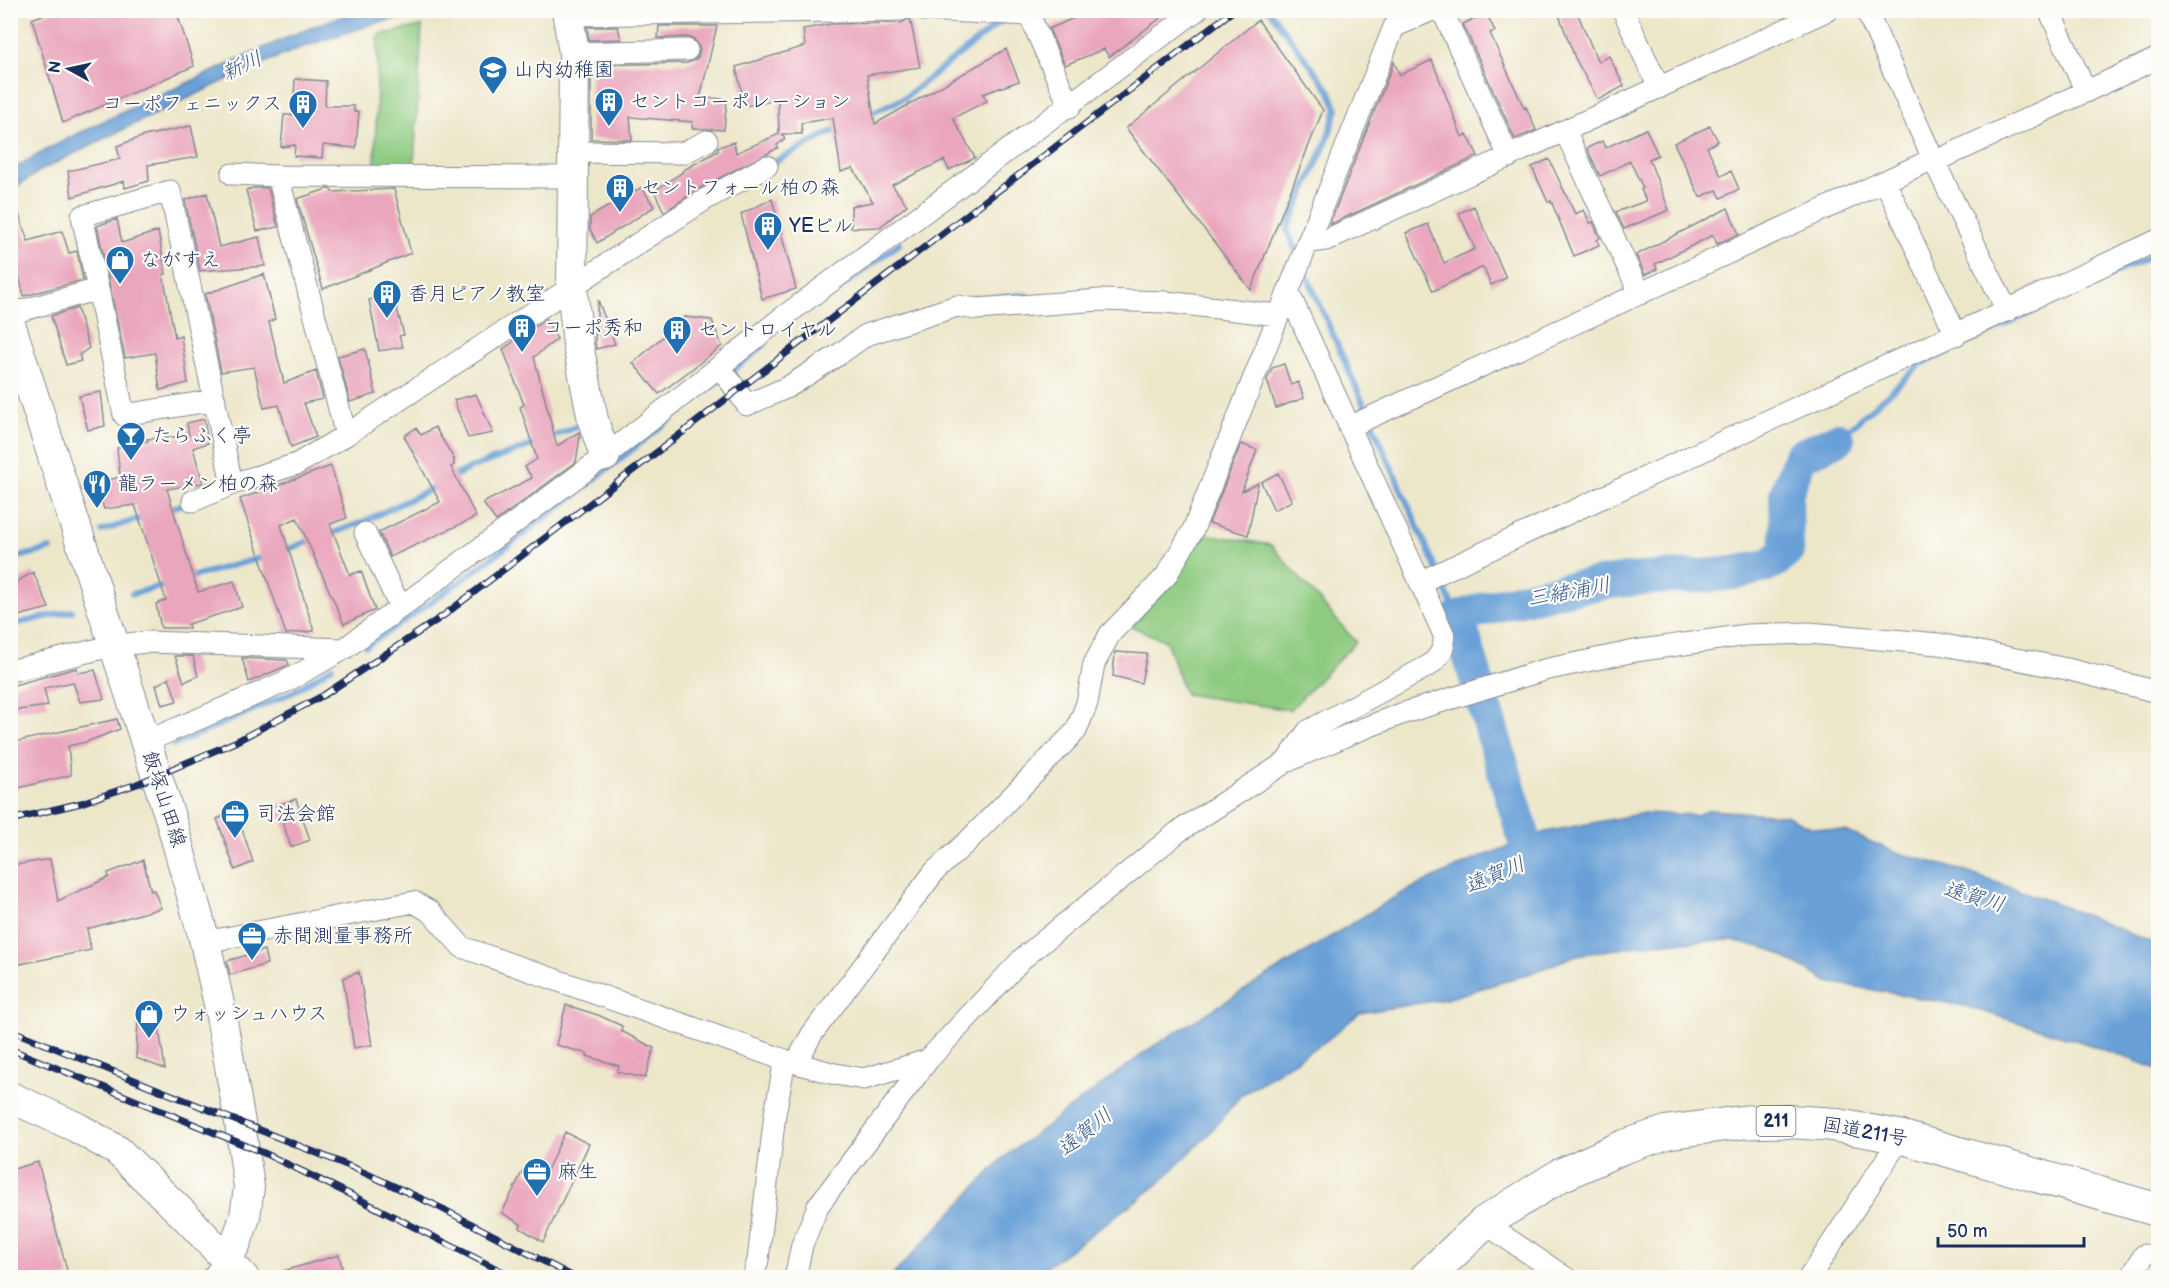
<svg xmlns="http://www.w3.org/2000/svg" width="2169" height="1288" viewBox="0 0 2169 1288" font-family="'Balsamiq Sans','Klee One',sans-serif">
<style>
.green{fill:#8ecb80;stroke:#547d6f;stroke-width:1.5}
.water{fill:#69a0d7;stroke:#42689a;stroke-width:1.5}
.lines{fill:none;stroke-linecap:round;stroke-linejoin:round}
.stream{stroke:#69a0d7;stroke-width:6}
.river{stroke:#69a0d7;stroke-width:34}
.building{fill:#eaa6bd}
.street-casing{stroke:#848b94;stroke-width:23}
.secondary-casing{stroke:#848b94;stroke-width:32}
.highway-casing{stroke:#848b94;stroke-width:35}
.street{stroke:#fff;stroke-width:21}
.secondary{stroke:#fff;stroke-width:30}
.highway{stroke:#fff;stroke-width:33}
.rail-casing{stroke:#1b2f5e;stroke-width:7}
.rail{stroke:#fdfcf7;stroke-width:4.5;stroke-dasharray:14;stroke-linecap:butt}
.labels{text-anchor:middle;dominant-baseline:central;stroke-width:4.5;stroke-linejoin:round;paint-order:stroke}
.shield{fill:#fdfcf7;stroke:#5f6c8c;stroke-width:1.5}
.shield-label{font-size:18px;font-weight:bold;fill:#1b2f5e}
.poi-label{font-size:20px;fill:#1b2f5e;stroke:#fdfcf7;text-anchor:start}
.street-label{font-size:20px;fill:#1b2f5e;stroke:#fdfcf7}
.water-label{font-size:21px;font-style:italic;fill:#3a5c8e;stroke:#fdfcf7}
</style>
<rect width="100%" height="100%" fill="#fdfcf7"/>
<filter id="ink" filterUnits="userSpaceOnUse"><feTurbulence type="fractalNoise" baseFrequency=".0167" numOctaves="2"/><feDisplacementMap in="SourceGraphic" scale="12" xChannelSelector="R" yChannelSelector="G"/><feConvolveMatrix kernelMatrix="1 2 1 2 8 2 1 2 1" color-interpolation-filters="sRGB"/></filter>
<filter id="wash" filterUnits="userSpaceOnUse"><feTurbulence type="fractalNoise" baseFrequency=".008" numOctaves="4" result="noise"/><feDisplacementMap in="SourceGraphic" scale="24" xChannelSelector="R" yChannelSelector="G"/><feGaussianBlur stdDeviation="1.35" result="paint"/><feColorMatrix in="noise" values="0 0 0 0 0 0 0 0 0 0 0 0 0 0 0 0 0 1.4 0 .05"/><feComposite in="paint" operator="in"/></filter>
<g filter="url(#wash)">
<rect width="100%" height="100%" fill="#ede7ca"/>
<path class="green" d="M422 26 414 164 375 167 378 35Z
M1206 534 1271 545 1356 642 1290 710 1185 694 1166 641 1132 627Z"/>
<path class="water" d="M363 10 498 11 437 12 376 23 300 48 243 72 101 140 40 171 11 191V170C73 133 141 104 207 74 258 51 308 25 363 10Z
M1710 810 1785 815 1811 827 1845 831 1895 852 1957 869 2050 901 2158 945V1069L2079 1041 1965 1006 1828 982 1772 950 1732 940 1656 943 1577 955 1526 975 1446 999 1360 1013 1326 1041 1241 1095 1209 1134 1156 1186 1033 1277H891L1003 1158 1152 1047 1398 895 1466 863 1545 832 1644 813 1696 815Z"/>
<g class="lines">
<path class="stream" d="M1269 10 1329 90 1337 109 1326 143 1287 230 1298 255
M867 115 904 98 1003 20
M770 164 841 127
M1303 267 1458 618
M841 287 900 243
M968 299 1027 295
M731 372 763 346
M547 439 585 423
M1838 439 1921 364 2158 253
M450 478 473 467 538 443
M165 510 190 502
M102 531 147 516
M328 535 363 522 439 485
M283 551 315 539
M10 559 51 549
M187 578 267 556
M132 594 169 584
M10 625 72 611
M366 646C490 565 606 470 722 378
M174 745 293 692 332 667"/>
<path class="river" d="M1530 858 1458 618C1509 599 1565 588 1619 581 1666 575 1719 580 1765 566 1773 564 1781 556 1787 551L1786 495 1800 456 1838 439"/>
</g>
<g id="blocks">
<path class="building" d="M56 10H176L194 66 63 123 32 19Z
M1092 10H1171L1109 57 1104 49 1065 65 1049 29Z
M1557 10H1576L1598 62 1609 56 1624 86 1598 100 1575 58Z
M1486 13 1495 31 1490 33 1524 108 1526 107 1536 130 1515 139 1463 24Z
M910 18 920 67 867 75 875 124 1006 49 1019 81 983 94 987 101 953 118 975 158 949 170 944 160 892 185 907 205 880 227 851 228V206L873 202 853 168 841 172 833 118 801 123 802 134H782L785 139 777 145 778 148 700 188 664 212 654 191 683 172 682 171 718 151V147L734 142 736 153 779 134 778 100 745 106 736 67 805 46 803 29 831 24 901 23Z
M1258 20 1323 110 1251 290 1126 128Z
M659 26H717L700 98 727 99 724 130 692 128 693 122 630 117 632 140 591 139V65L687 63 693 61 698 57 700 49 694 39 687 37 658 38Z
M587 27H618L621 39 589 40Z
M1432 60 1462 137 1467 134 1478 156 1329 225 1394 62 1400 75Z
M295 79 326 81 325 106H354V112L359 111 356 148 323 145 322 158 294 156 295 145 281 147 284 115H293Z
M191 126 198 157 148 165 149 181 125 188 124 181 72 197 68 171 120 159 117 146 144 136Z
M1710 126 1718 141 1707 147 1721 176 1731 171 1739 189 1721 198 1717 190 1700 197 1674 143Z
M1646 129 1658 155 1649 159 1669 210 1624 229 1616 212 1646 201 1641 189 1643 188 1630 161 1600 176 1587 148 1602 141 1605 148Z
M1549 159 1575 214 1584 210 1590 223 1593 222 1600 238 1597 240 1599 245 1574 256 1551 201 1548 202 1532 167Z
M642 187 654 207 597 243 590 229V217Z
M253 188H268L278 227 257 231 246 190Z
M327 189H331L332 192 394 189 411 253 323 289 297 199Z
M207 193 219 247 259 237 265 266 200 271 185 200Z
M13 197 28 241 62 231 69 253 77 251 83 280 24 296 10 242V198Z
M772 199 796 289 762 299 741 214Z
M1474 206 1506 278 1491 285 1483 267 1433 291 1406 233 1428 224 1444 263 1475 249 1459 213Z
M1728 208 1739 234 1717 244 1713 235 1655 264 1657 269 1645 275 1636 255Z
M117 219 122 243 158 231 166 274H163L175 338 181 336 188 383 160 390 155 353 125 358 97 226Z
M264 274 275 319 269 322 284 383 316 371 323 399 304 403 316 437 291 447 279 405 264 408 254 367 221 372 205 294Z
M390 293 391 303 396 305 404 335 399 336 403 347 379 351 369 300Z
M598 300 615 344 596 349 595 341Z
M77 308 89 348 79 355 81 361 66 365 51 316Z
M685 317 712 320 722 346 659 394 633 363Z
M546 319 557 339 534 357 557 446 579 432 580 437 576 462 496 521 483 503 532 478 525 467 537 459 520 407 524 405 503 349Z
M365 349 376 394 350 402 338 356Z
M1284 364 1291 385 1298 382 1304 398 1276 408 1267 380 1272 368Z
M101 392 105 426 88 430 79 396Z
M476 394 493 433 468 438 454 400Z
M204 419 208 443 193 448 203 483 167 489 198 592 234 581 242 607 188 624 189 628H161L156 604 166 600 135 505 104 509 96 483 120 477 117 448 148 441 147 439 189 436 187 423Z
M435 427 454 459V465L451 467 476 517 390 557 379 532 440 502 404 436 416 428 421 435Z
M1241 444 1257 450 1242 491 1258 483 1248 535 1209 523Z
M331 466 347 518 330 524 350 575 361 571 375 610 344 624 297 518 281 525 314 631 286 634 240 499Z
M1278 473 1292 501 1274 510 1261 482Z
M33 572 49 608 14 617 10 606V586Z
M1115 652 1147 654 1141 683 1113 676Z
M175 656H193L198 676 184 682Z
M242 658 287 660 289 665 249 682Z
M77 668 78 673 95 670 104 699 80 702 73 682 44 688 48 706 10 711V686Z
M169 678 177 701 162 705 156 685Z
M117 719 120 729 86 742 68 746 71 775 10 790V743Z
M296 799 310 840 291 847 277 805Z
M236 811 253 862 235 870 217 819Z
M50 859 58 901 109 877 108 873 143 860 151 891 154 890 161 908 87 929 91 950 10 966V866Z
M264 950 267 964 230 975 227 961Z
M359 972 372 1045 354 1048 343 978Z
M566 1005 598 1015 622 1026 621 1031 654 1048 645 1078 617 1072 619 1066 587 1056 588 1054 556 1045Z
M158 1020 165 1069 136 1058 138 1022Z
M565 1132 589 1144 543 1242 520 1228 521 1224 502 1213 523 1170 542 1181Z
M38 1162 69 1278H10V1170Z
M339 1255 344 1275 334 1278H276V1273Z"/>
</g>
</g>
<g filter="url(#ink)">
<use href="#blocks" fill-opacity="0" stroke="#848b94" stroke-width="1.5"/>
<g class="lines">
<g class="street-casing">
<path id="street" d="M924 10 1029 15
M1027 10 1070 107
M1442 10 1509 157
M1623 10 1659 88
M1866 10 1933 159 2007 311
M2049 10 2086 92
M568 15 901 10
M574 53 687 50
M1565 131 1640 294
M573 152 683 153 707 141
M1934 162 2158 58
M232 174 278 176 346 435
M278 176 573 177
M1885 181 1956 335
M1307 243 1326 240 1828 10
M98 289 124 415 215 400
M10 314 98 289 82 216 170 191 232 484 297 464 346 435 706 199 767 166
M720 367 747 405 788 387 841 353 866 335 957 306 977 309 1100 300 1166 302 1278 315
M1349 427 1933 159
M193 501 232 484
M365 533 400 607
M1420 582 2158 240
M10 671 115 645 148 642 344 649
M145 742 287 681 344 649 605 456 779 320 1197 10
M1286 762 1308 731 1430 665C1440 656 1445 649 1444 635L1288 291
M205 942 414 902 431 912 462 947 785 1060 835 1074 864 1079 928 1060
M796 1063 812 1034 935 871 968 841 1076 731 1087 703 1094 664 1110 634 1166 576 1193 530 1394 27 1432 10
M1484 1223 1566 1278
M212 1278 227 1259
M753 1278 758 1260 775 1114 785 1060
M795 1278 802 1245 818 1206 928 1060 1023 958 1178 832 1286 762 1352 733 1401 714 1544 670 1635 651 1747 635 1809 633 1939 644 2067 669 2158 692
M1809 1278 1901 1137
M2131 1278 2144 1255"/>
</g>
<g class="secondary-casing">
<path id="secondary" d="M567 10 574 53 572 286 578 345 593 420 605 456
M10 324 170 817 205 942 219 1004 240 1123 249 1187 245 1217 236 1243 227 1259
M10 1097 76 1127 118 1151 189 1220 244 1278"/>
</g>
<g class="highway-casing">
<path id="highway" d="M1426 1278 1484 1223 1559 1176 1623 1147 1668 1132 1745 1122 1780 1121 1829 1124 1901 1137 2158 1210"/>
</g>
<use href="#street" class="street"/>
<use href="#secondary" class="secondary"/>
<use href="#highway" class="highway"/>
<g class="rail-casing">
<path id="rail" d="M10 820 81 803 137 784 235 742 324 695 443 616 1234 10
M10 1030 354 1168 433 1204 576 1278
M10 1049 264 1153 343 1191 515 1278"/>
</g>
<use href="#rail" class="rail"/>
</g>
</g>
<defs>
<g id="school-pin" transform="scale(1.5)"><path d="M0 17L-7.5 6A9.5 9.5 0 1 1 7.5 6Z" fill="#1f6fb2" stroke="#fdfcf7"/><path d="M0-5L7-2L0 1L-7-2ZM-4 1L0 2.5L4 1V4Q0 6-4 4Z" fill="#fff"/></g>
<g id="building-pin" transform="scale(1.5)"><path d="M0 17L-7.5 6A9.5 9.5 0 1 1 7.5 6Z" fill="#1f6fb2" stroke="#fdfcf7"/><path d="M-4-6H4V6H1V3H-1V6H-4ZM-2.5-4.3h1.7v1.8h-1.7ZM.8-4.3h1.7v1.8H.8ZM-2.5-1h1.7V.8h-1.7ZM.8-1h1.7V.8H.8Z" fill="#fff"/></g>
<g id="shop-pin" transform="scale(1.5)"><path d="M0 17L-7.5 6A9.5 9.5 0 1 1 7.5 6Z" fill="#1f6fb2" stroke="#fdfcf7"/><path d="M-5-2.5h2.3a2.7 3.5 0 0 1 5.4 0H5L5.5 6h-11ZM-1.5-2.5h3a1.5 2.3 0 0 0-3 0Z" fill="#fff"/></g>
<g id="bar-pin" transform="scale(1.5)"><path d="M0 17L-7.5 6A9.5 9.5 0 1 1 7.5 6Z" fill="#1f6fb2" stroke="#fdfcf7"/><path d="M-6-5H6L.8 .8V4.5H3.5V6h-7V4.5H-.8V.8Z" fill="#fff"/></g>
<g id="restaurant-pin" transform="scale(1.5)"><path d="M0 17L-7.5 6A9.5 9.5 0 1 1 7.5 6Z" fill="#1f6fb2" stroke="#fdfcf7"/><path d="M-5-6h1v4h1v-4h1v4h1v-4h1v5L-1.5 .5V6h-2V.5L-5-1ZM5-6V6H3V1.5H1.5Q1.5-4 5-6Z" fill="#fff"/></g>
<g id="office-pin" transform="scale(1.5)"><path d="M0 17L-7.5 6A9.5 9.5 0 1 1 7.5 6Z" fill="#1f6fb2" stroke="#fdfcf7"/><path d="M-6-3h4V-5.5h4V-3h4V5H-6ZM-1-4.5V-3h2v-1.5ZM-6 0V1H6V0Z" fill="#fff"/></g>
</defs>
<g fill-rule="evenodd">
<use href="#school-pin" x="493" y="70"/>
<use href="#building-pin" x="609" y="102"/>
<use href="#building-pin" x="303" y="104"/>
<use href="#building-pin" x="620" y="188"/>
<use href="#building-pin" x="768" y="226"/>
<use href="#shop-pin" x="120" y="260"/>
<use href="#building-pin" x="387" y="294"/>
<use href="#building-pin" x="522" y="328"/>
<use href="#building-pin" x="677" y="330"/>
<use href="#bar-pin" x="131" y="436"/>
<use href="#restaurant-pin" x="97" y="484"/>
<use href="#office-pin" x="235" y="814"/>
<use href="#office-pin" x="252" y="936"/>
<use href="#shop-pin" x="149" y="1014"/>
<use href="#office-pin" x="537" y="1172"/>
</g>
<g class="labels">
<rect class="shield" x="1756.5" y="1106" width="39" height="30" rx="4.5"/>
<g class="shield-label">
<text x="1776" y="1121">211</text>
</g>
<g class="poi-label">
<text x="514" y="70">山内幼稚園</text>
<text x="630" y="102">セントコーポレーション</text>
<text x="282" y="104" text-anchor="end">コーポフェニックス</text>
<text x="641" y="188">セントフォール柏の森</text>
<text x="789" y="226">YEビル</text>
<text x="141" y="260">ながすえ</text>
<text x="408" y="294">香月ピアノ教室</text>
<text x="543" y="328">コーポ秀和</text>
<text x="698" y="330">セントロイヤル</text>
<text x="152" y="436">たらふく亭</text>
<text x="118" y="484">龍ラーメン柏の森</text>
<text x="256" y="814">司法会館</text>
<text x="273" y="936">赤間測量事務所</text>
<text x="170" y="1014">ウォッシュハウス</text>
<text x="558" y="1172">麻生</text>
</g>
<g class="street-label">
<text transform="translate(164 799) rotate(72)">飯塚山田線</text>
<text transform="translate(1865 1132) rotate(10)">国道211号</text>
</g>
<g class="water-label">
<text transform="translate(242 66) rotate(-25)">新川</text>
<text transform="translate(1569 592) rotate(-10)">三緒浦川</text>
<text transform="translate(1495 875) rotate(-23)">遠賀川</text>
<text transform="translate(1974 897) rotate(16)">遠賀川</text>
<text transform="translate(1085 1132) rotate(-39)">遠賀川</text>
</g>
</g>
<rect width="2169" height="1288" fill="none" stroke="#fdfcf7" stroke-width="36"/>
<g transform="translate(69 69) rotate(278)" stroke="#fdfcf7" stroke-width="4.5" paint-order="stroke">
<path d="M0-4.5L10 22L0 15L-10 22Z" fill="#1b2f5e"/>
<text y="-9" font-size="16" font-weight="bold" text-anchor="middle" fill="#1b2f5e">N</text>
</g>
<path d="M1938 1237v9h146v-9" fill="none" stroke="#1b2f5e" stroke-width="3"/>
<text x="1947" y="1237" font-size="18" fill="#1b2f5e" stroke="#fdfcf7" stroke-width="4.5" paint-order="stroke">50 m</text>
</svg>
